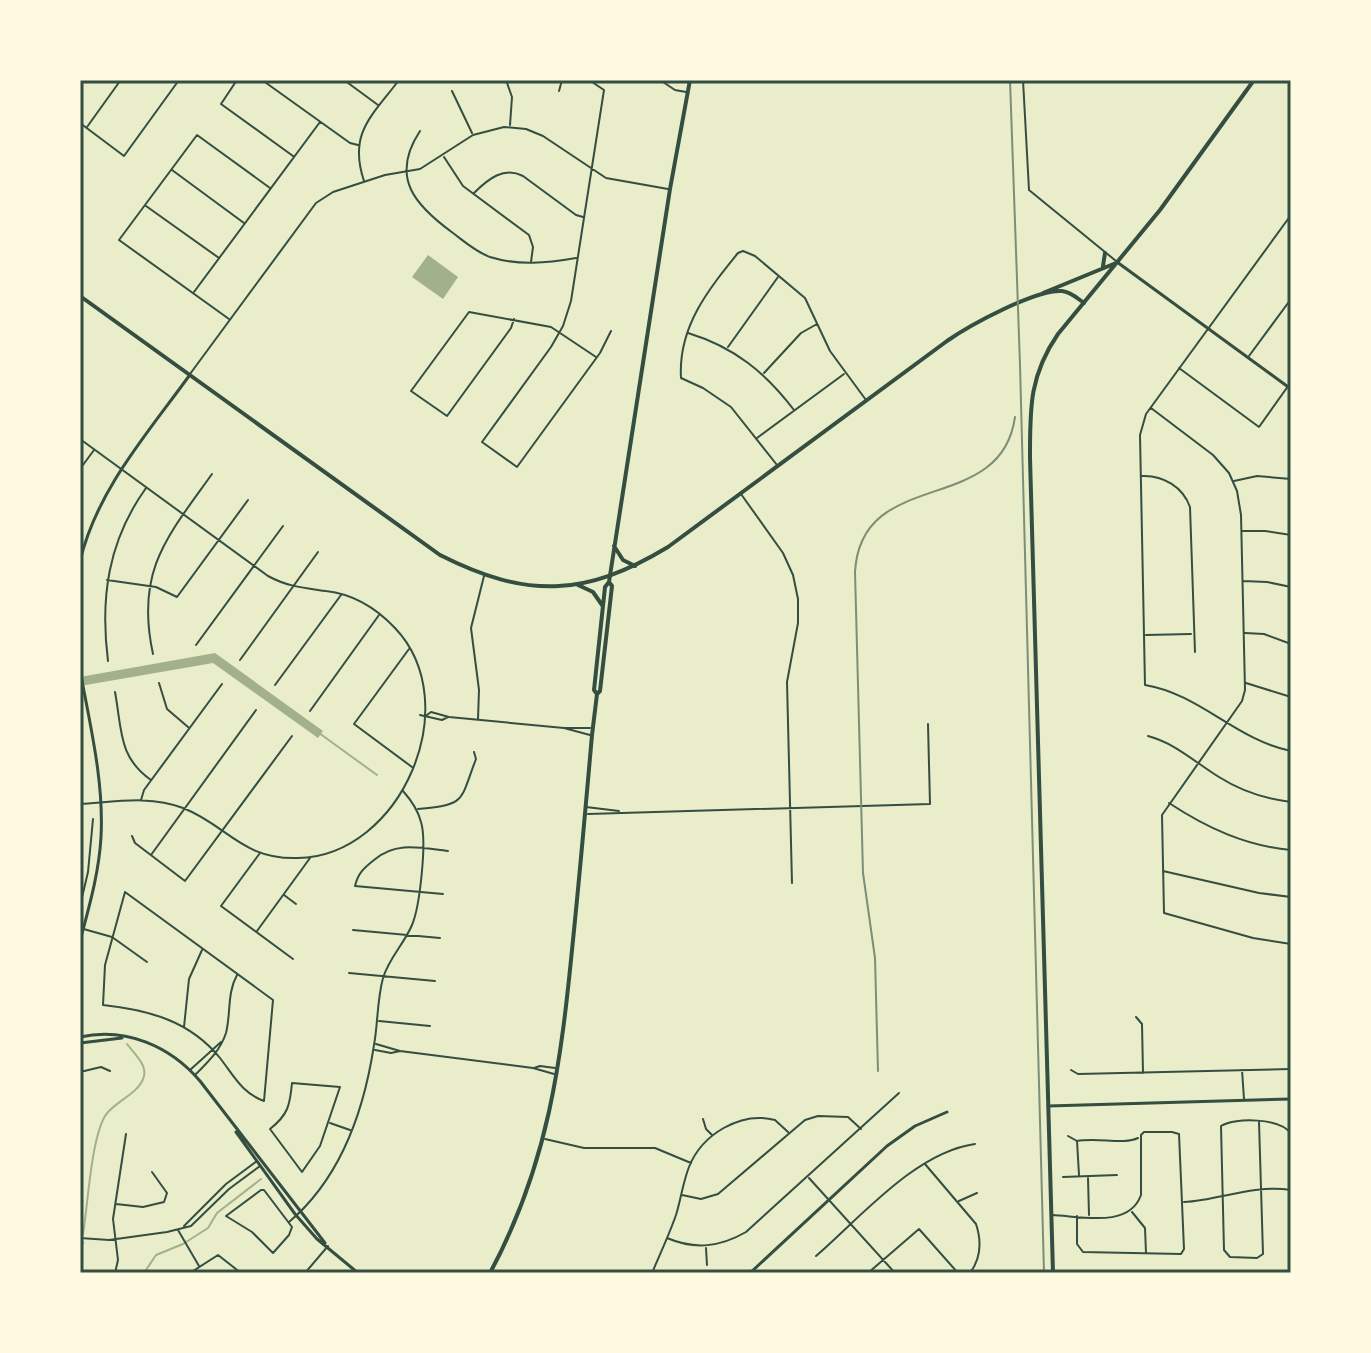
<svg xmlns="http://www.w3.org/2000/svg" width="1371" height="1353" viewBox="0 0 1371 1353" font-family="Raleway,sans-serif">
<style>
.water{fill:#a3b18a}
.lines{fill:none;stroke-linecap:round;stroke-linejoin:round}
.stream{stroke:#a3b18a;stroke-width:2}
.minor{stroke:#344e41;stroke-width:2}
.tertiary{stroke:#344e41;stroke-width:3}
.secondary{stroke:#344e41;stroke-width:4}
.primary{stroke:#344e41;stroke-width:4}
.rail{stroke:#7c8e77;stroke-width:2}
.neatline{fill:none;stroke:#344e41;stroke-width:3}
</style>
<rect width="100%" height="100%" fill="#e9edc9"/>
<path class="water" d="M428 255 458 277 443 299 412 277Z
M215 653 323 731 318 738 213 663 80 686V677Z"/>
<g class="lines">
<path class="stream" d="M319 733 377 775
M83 1234C88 1204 91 1140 105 1116 114 1101 140 1094 144 1076 147 1065 134 1053 127 1044
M80 1254 83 1242
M144 1273 156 1255 183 1244 208 1228 217 1213 261 1179"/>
<path class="minor" d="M237 80 221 104 293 156
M262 80 350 143 358 145
M344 80 378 105
M506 80 512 97 510 125
M589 80 604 90 571 301 563 326 551 347 482 442 517 467 600 353 611 331
M660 80 675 90 686 92
M1023 80 1029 190 1116 261
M452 91 472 133
M559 91 562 80
M80 123 124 156 179 80
M87 127 120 81
M420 131C389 178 416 206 453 233 465 242 476 252 490 257 519 266 547 263 576 258
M444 157 463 186 529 235 533 247 531 262
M172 170 244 223
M364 181C348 133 372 116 399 80
M474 193C488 179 504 166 523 176L576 215 583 217
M146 206 219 258
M1291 215 1146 414 1140 435 1145 685C1200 694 1236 740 1291 751
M194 292 320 122
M229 319 119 240 197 135 270 188
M514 319 511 328 447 416 411 391 469 312 551 327 596 357
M688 333C734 347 765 372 794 410
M728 347 778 277
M1249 356 1291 299
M1179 368 1259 427 1291 382
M764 373 801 333 817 324
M190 374 316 203 333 192 385 175 420 169 473 135 504 127 526 129 543 136 606 178 668 189
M1151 408 1213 455 1229 473 1237 491 1241 515 1245 690 1242 701 1162 815 1164 913 1253 938 1291 944
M757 438 844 374
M80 439 268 576C288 587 305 588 326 591 353 594 377 609 395 628 467 704 401 856 298 858 242 860 227 825 183 808 150 795 114 802 80 804
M777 465 731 407 703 388 681 378C678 327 708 290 738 253L743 251 755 256 805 298 830 351 866 400
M80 469 94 450
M1142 476C1163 475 1183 487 1190 507L1195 652
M1234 481 1257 476 1291 479
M741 494 783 553 793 575 798 599V623L787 682 792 883
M1242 531H1265L1291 535
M107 580 156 587 177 597 248 500
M1243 581 1267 582 1291 587
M1245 633 1264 634 1291 644
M1146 635 1191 634
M196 645 283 526
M409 649 354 724 412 767
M153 654C135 571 167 537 212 474
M240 660 318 552
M108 661C100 598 108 541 146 488
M159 683 167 709 188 727
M1246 683 1291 697
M275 685 341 595
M115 692C122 729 118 757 151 780
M310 711 379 615
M420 715 442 720 448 717
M427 715 431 712 449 717 564 728 590 735
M478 719 479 690 471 628 484 576
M565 728H590
M1148 736C1175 743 1196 763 1219 777 1241 791 1266 799 1291 802
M141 800 144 790 222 684
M1169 803C1207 828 1246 846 1291 850
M586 807 619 811
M418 809C467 804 459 803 476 759L474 752
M588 814 930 804 928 724
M132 836 135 843 185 881 292 736
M260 853 221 906 293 959
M151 855 256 710
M1163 871 1259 893 1291 897
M125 892 273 1000 264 1101C242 1093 234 1076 220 1058 190 1021 149 1010 103 1005L105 965Z
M443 894 355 886C358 873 364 868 374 860 396 841 421 848 448 851
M284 895 296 904
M80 906 88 872 93 819
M80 928 112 937 147 962
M353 930 440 938
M257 931 310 858
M349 973 435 981
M1136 1017 1142 1024 1143 1073
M379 1021 430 1026
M184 1027 189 979 202 950
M376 1044 400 1051 533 1068 554 1074
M375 1050 391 1053 400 1051
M534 1068 540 1066 555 1068
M190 1070 221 1042
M1071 1070 1078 1074 1291 1069
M1242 1070 1244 1099
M80 1072 101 1067 110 1071
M195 1075C208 1062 220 1051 226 1033 231 1013 227 993 237 975
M292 1083 340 1087 320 1146 302 1172 270 1129C288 1115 290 1105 292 1083Z
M703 1119 706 1129 712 1135
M1259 1122 1263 1254 1257 1258 1230 1257 1224 1250 1221 1126C1235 1117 1281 1118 1291 1134
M330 1123 350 1130
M1068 1136 1077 1141 1079 1175
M545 1139 584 1148H655L691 1163
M1077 1141C1097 1137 1124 1145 1138 1138
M925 1164 976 1224C982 1242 981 1258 970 1273
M1063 1177 1117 1175
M809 1178 895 1273
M1088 1178 1089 1215
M261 1190H264L292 1227 289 1235 273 1253 252 1232 226 1216Z
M682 1195 701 1199 718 1194 805 1120 818 1116 848 1117 861 1129
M959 1201 977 1193
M1184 1202C1220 1200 1254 1184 1291 1190
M116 1204 143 1207 164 1202 167 1193 152 1172
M1132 1212 1145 1228 1146 1253
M1052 1215C1080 1216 1129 1229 1141 1195V1135L1144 1132H1172L1179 1134 1184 1249 1181 1254 1083 1252 1077 1244V1216
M289 1222C341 1178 364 1111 374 1045 378 1023 377 1000 383 978 389 958 404 944 412 925 420 906 427 841 421 822 418 810 411 800 403 791
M184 1226 226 1184 257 1161
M178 1230 199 1266
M80 1238 109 1240 167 1232 191 1226 229 1189 260 1166
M667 1238C695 1250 720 1247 746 1232L899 1093
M706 1248 707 1265
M816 1256C861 1217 916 1152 975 1144
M115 1273 118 1260 113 1219 126 1134
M190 1273 218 1255 241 1273
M305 1273 328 1246
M652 1273C660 1254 669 1235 676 1215 681 1199 683 1182 689 1167 702 1134 741 1111 775 1120L788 1132
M868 1273 919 1229 958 1273"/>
<path class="tertiary" d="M1117 262 1291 389
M80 561C97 490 147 434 189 376
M80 670C90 725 104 781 101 837 99 873 89 907 80 941
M80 1037C126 1027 170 1046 200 1081L325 1243
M80 1043 122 1038
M1048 1106 1291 1099
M236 1132 295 1214 317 1239 358 1273
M750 1273 887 1146 915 1126 947 1112"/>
<path class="secondary" d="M1103 266 1105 253
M1043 293 1116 263
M80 296 440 555C527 599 585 597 668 547L947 341C970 325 1036 289 1062 291 1071 292 1077 298 1084 303
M1053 1273 1030 458C1030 409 1029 376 1058 334L1160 210 1254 80"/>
<path class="primary" d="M614 546 623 560 635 566
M578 585 593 592 602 605
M597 694 594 690 605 587 609 582
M490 1273C549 1163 561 1062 573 940 580 872 586 803 592 735L597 694 600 691 612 586 609 582 670 189 690 80"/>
<path class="rail" d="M1010 80 1020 365 1044 1273
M878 1071 875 958 863 873 855 572C861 465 1001 518 1015 417"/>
</g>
<rect width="1371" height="1353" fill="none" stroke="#fefae0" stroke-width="164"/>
<rect x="82" y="82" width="1207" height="1189" class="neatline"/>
</svg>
